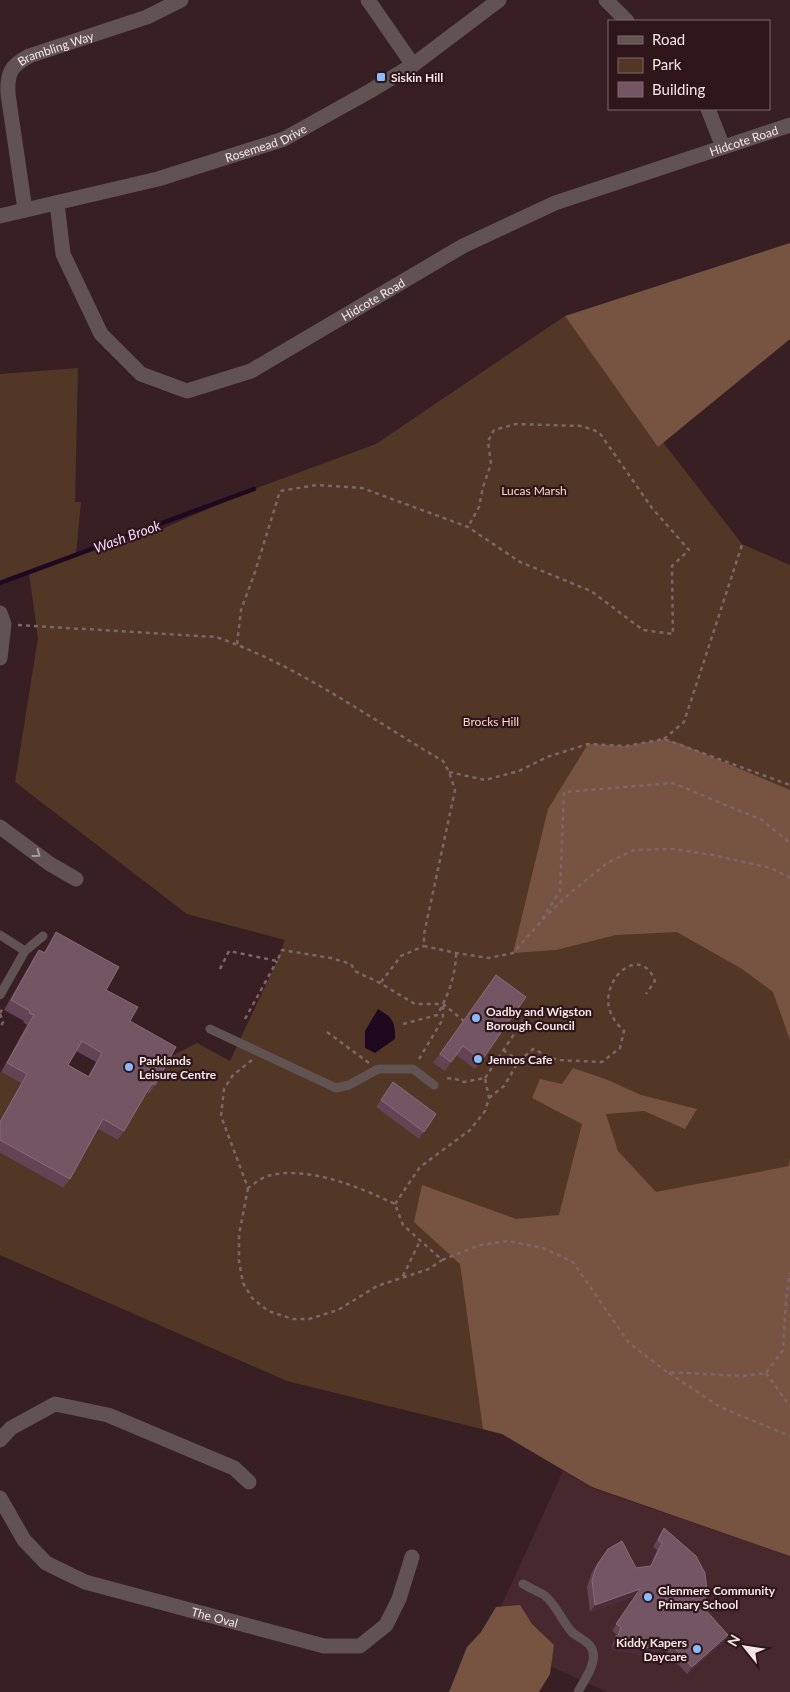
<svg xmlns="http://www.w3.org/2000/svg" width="790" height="1692" viewBox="0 0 790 1692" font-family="Lato,sans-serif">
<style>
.built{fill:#48282f}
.green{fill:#523727}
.forest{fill:#765441}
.water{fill:#1e0921}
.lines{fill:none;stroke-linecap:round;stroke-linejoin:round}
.stream{stroke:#1e0921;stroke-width:4.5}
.path{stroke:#7c666a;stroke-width:2.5;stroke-dasharray:4 4;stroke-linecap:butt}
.lane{stroke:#605351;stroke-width:9}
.street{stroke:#605351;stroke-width:15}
.wall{fill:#634354;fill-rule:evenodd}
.shaded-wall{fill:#4b2d3a}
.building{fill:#735564;stroke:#886c79;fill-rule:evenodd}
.oneway{stroke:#ac9c9c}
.poi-dot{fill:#8cb9fc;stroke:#2e161b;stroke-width:2}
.labels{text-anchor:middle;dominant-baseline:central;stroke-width:4.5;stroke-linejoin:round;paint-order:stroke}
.street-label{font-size:12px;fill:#f7e6e8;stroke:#2e161b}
.poi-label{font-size:12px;font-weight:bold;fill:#f7e6e8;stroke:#2e161b;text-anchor:start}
.park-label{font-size:12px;fill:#fdd7c2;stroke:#2e161b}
.water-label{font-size:14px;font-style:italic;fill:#fad5fe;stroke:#2e161b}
</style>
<rect width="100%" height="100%" fill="#381f24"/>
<path class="built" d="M563 1471 592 1488 790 1556V1692H607L487 1637Z"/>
<path class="green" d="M565 316 742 544 790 565V1556L592 1487 502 1434 287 1381 0 1255V1153L63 1188 97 1128 118 1140 145 1092 149 1094 170 1057 197 1043 230 1061 277 961 285 940 187 914 15 782 38 638 29 573 0 582V374L78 368 75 502H81L76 555 164 528 254 489 376 444Z
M1 1072 21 1083 0 1120V1073Z"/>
<path class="forest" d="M790 243V339L658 447 565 316Z
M664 739 679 743 790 790V1040L773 992 742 969 677 932 616 935 556 950 513 953 548 809 588 744 626 746Z
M573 1068 608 1080 641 1095 697 1109 685 1129 644 1111 606 1114 618 1151 656 1192 789 1166 790 1158V1556L592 1487 502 1434 483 1429 460 1264 414 1222 422 1185 516 1219 559 1215 582 1124 532 1098 540 1079 562 1084Z
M520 1605 532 1624 554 1645 550 1674 539 1692H449L467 1647 481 1632 496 1607Z"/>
<path class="water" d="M378 1009C393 1018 395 1021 395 1039L375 1053 365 1048V1031Z"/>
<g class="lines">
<path class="stream" d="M0 583 254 489"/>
<path class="path" d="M18 625 216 637C298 665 369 718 443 761L449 772 455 790 424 934V946L456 953 489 958 513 953 544 918 569 894 607 863 634 850 673 849 713 855 771 868 790 878
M237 644 241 610 255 572 280 491 317 485 362 488 468 527 520 562 591 591 643 630 673 634 672 566 689 550 652 508 599 432 582 426 516 424 494 430 488 441 491 464 483 487 479 507 468 527
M664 739 684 722 742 545
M449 772 485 780 519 771 547 757 588 744 626 746 664 739 790 785
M542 919 560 891 564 792 673 783 762 820 790 843
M220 969 229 951 277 961 282 950 331 958 351 964 355 971 380 983 415 1004H443L464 1021
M381 982 401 956 424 946
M0 1013 4 1006
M0 1014 3 1022 0 1028
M245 1019 277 961
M403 1024 437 1015C448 997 456 974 456 953
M327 1032 369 1063
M503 1050 519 1061
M419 1059 443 1019V1006
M252 1060 233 1075 224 1089 221 1116 248 1188C254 1184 261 1178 267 1176 307 1165 359 1187 395 1204L403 1225 442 1260 480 1245 508 1241 543 1248 573 1262 629 1343 667 1372 742 1376 766 1373 783 1350 786 1299 790 1273
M485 1078 524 1019
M489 1098 504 1086 519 1061 533 1049 557 1060 602 1062 620 1048 624 1031C621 1027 616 1024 614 1019 592 987 639 939 655 981L646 994
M248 1188 239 1235V1261L243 1283 252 1298 268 1311 293 1319H309L338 1310 377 1286 429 1269 442 1260
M395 1204 420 1167 470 1130 485 1111 489 1098 485 1078 464 1082 453 1078 443 1079
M403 1276 420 1241
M669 1373 720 1407 790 1436
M766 1373 790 1406"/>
<path class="lane" d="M0 935 25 951
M0 995 25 951 43 936
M210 1029 336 1088 349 1085 378 1069H413L434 1085
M523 1584C530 1588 537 1591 544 1595 556 1604 562 1621 572 1632 578 1638 589 1641 592 1649 598 1663 584 1680 578 1692"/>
<g class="street">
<path d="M368 0 413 65"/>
<path d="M606 0 627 21"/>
<path d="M708 109 723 147"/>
<path id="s1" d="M57 203 63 254 101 334 141 374 187 391 251 371 463 246 555 203 790 125"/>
<path id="s2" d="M25 210 8 94C7 74 10 66 29 56L147 17 181 0"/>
<path id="s3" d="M0 216 158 179 284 139 370 91 413 65 499 0"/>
<path d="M0 613 4 624 0 658"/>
<path d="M0 827 50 864 76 879"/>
<path d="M0 1440 11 1428 55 1404 108 1415 234 1468 249 1482"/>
<path id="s4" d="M0 1498 24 1540 46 1563 85 1582 324 1646H360L386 1625 399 1599 412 1557"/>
</g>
</g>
<path class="wall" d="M56 932 106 990 130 1021 155 1085 149 1094 146 1092 124 1131 118 1140 98 1129 70 1179 63 1188 0 1153V1120L21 1083 1 1072 27 1025 23 1022 24 1021 4 1010 33 959 39 950 44 952ZM76 1051 96 1062 88 1076 68 1065Z
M496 975 526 997 475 1069 456 1055 445 1071 433 1063Z
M393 1082 436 1114 419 1139 376 1107Z
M664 1528 703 1607 728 1635 723 1642 687 1674 664 1649 641 1655 611 1649 616 1634 612 1631 635 1596 590 1612 587 1587 592 1572 608 1549 636 1568 650 1566 657 1550 653 1547Z"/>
<path class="shaded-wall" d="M640 1589 635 1596 590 1612 595 1605Z
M728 1635 723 1642 687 1674 692 1667Z
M616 1642H669L664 1649 641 1655 611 1649Z"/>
<path class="building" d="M56 932 119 967 106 990 138 1007 130 1021 176 1047 155 1085 152 1083 124 1131 103 1119 70 1179 0 1140V1122L27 1074 7 1063 34 1015 29 1013 30 1011 11 1000 39 950 45 953ZM82 1041 102 1053 89 1077 68 1065Z
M496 975 526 997 482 1060 463 1046 451 1062 440 1054Z
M393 1082 436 1114 424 1132 381 1100Z
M664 1528 696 1556 705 1573 707 1591 703 1607 728 1635 692 1667 669 1642 646 1648 616 1642 621 1627 616 1624 640 1589 595 1605 592 1580 597 1565 608 1549 622 1541 636 1568 651 1566 662 1543 658 1540Z"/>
<defs><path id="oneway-chevron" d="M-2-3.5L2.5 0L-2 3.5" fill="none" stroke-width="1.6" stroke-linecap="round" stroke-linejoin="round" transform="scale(1.25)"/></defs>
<use class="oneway" href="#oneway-chevron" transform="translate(37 854) rotate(36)"/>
<g class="poi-dot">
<rect x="376" y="72" width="10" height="10" rx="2.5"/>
<circle cx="476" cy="1018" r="5"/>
<circle cx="478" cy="1059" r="5"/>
<circle cx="129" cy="1067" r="5"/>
<circle cx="648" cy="1597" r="5"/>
<circle cx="697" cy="1649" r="5"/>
</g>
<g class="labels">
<g class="street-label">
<text stroke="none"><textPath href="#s2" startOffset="192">Brambling Way</textPath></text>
<text stroke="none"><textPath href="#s1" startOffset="859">Hidcote Road</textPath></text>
<text stroke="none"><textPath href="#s3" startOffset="276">Rosemead Drive</textPath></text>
<text stroke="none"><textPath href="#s1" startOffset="454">Hidcote Road</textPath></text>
<text stroke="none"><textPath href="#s4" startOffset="258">The Oval</textPath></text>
</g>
<g class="poi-label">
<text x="391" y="77">Siskin Hill</text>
<text x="486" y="1011">Oadby and Wigston<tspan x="486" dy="14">Borough Council</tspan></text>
<text x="488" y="1059">Jennos Cafe</text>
<text x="139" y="1060">Parklands<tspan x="139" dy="14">Leisure Centre</tspan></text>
<text x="658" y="1590">Glenmere Community<tspan x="658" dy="14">Primary School</tspan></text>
<text x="687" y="1642" text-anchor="end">Kiddy Kapers<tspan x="687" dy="14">Daycare</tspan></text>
</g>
<g class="park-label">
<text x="534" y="490">Lucas Marsh</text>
<text x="491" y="721">Brocks Hill</text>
</g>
<g class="water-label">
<text transform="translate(127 536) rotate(-20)">Wash Brook</text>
</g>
</g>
<rect x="608" y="20" width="162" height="90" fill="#2e161b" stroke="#7e696d"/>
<rect x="618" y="36" width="25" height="8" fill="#605351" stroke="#7e696d"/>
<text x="652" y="45" font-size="15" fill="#f7e6e8">Road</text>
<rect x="618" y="58" width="25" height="15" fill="#523727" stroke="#7e696d"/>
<text x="652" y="70" font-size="15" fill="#f7e6e8">Park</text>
<rect x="618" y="82" width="25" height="15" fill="#735564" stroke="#7e696d"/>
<text x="652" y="95" font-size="15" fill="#f7e6e8">Building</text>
<g transform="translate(745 1647) rotate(300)" stroke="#2e161b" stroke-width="4" paint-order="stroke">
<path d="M0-4L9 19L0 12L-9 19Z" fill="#f7e6e8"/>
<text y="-8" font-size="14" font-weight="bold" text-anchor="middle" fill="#f7e6e8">N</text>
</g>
</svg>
